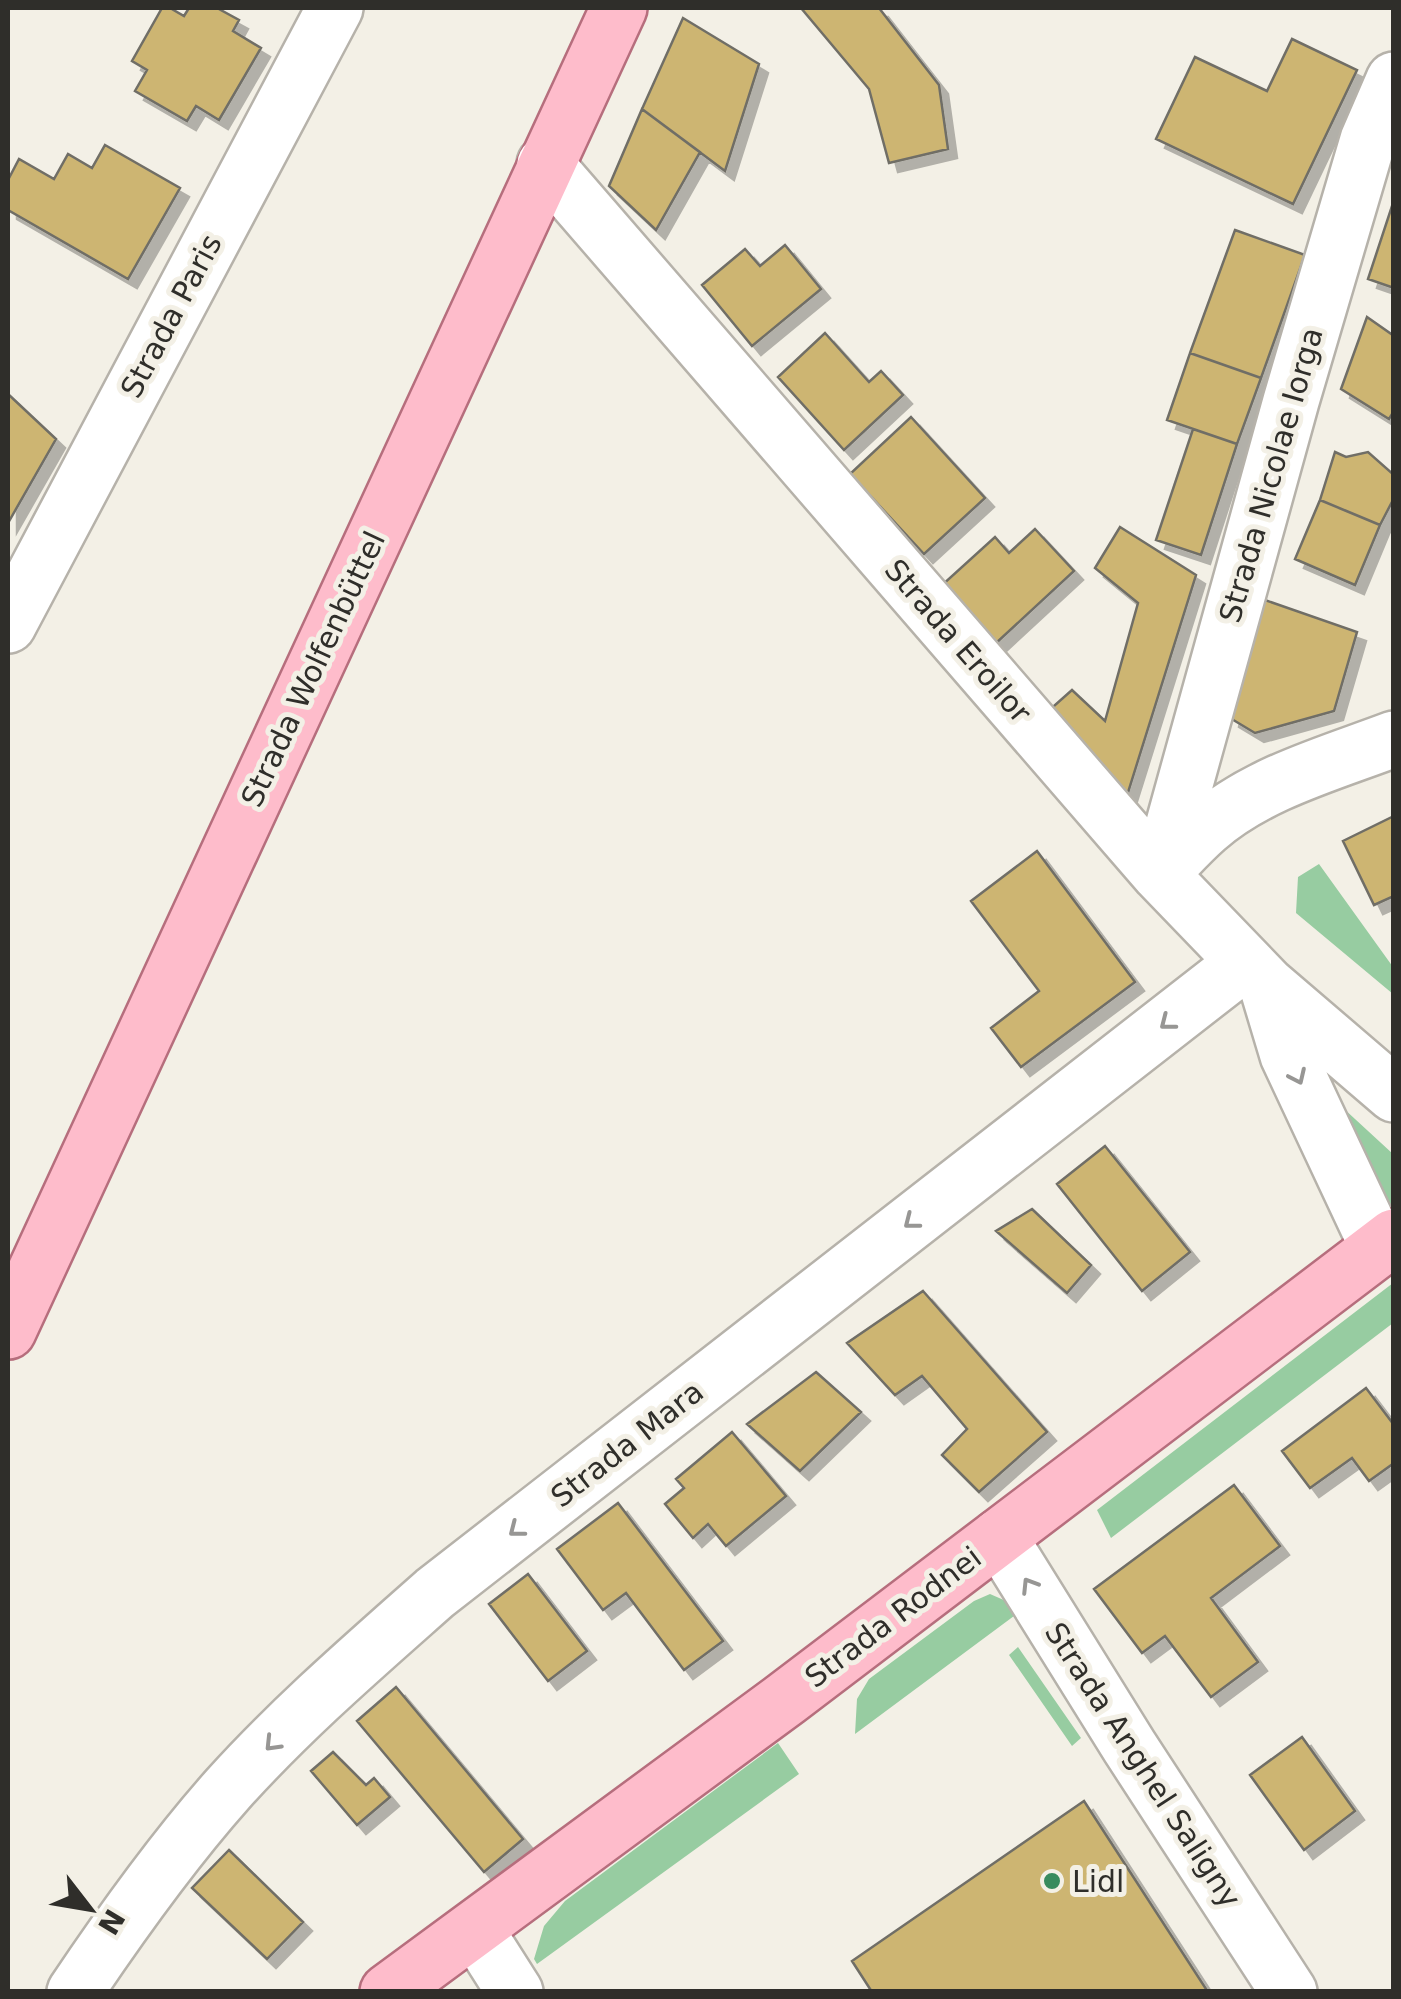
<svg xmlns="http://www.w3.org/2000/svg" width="1401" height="1999" viewBox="0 0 1401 1999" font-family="'DejaVu Sans',sans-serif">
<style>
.green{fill:#97cca1}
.building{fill:#cdb572;stroke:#706e66;stroke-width:2.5;filter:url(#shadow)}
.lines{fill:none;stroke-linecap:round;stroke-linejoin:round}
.minor-casing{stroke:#b6b2aa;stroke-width:60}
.major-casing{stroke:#b66e7d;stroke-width:60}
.minor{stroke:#fff;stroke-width:55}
.major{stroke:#febccb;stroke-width:55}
.oneway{stroke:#979694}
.poi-dot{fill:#388b5e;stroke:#f3f0e6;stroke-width:4}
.labels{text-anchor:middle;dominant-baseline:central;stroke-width:10;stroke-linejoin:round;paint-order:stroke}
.street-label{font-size:30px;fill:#2f2e2a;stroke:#f3f0e6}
.poi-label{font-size:30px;fill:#2f2e2a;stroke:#f3f0e6;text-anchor:start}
</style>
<defs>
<filter id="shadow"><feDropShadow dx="9" dy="9" stdDeviation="0" flood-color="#0004"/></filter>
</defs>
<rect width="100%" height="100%" fill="#f3f0e6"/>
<path class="green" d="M1319 864 1393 967V994L1296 913 1298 877Z
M1317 1084 1393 1154V1214Z
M1393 1283V1323L1111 1538 1097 1510Z
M990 1594 1006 1601 1018 1613 855 1734 857 1699 869 1679 974 1601Z
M1018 1647 1081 1738 1072 1746 1009 1655Z
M778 1743 799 1774 537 1964 534 1959 544 1926 565 1901Z"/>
<path class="building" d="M162 8H170L184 16 189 8H217L239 20 233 31 261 48 219 120 196 106 187 121 135 91 147 70 132 61Z
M801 8H879L939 85 948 149 889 163 869 89Z
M683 18 759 64 725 171 642 109Z
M1292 39 1357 70 1293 204 1156 139 1195 57 1267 91Z
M642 109 700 152 656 230 609 186Z
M105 145 180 188 128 279 8 210V180L19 159 54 179 68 154 92 168Z
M1394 200V288L1368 279Z
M1235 230 1305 255 1261 378 1190 353Z
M785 245 821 289 752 346 702 285 745 249 760 266Z
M1367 317 1394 336V411L1389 419 1341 389Z
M825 333 869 382 881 371 903 395 844 450 778 377Z
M1190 353 1261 378 1237 444 1167 420Z
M8 394 56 439 8 523Z
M911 417 985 498 924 554 850 474Z
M1193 429 1237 444 1201 555 1156 540Z
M1335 452 1346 457 1368 452 1394 475V498L1380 525 1320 500Z
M1320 500 1380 525 1355 585 1295 559Z
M1120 527 1196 575 1125 802 1046 713 1072 690 1105 721 1138 603 1095 568Z
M1035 529 1074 571 994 645 941 586 995 537 1009 553Z
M1262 599 1357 632 1334 711 1255 733 1230 718Z
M1394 816V896L1374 905 1343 841Z
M1037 851 1135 982 1021 1067 991 1028 1039 991 971 901Z
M1105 1146 1190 1252 1142 1291 1057 1184Z
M1032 1209 1091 1265 1067 1293 996 1231Z
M923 1291 1047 1432 979 1492 942 1455 967 1429 922 1376 895 1395 847 1343Z
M816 1372 861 1412 800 1471 747 1424Z
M1366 1388 1394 1425V1463L1369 1481 1352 1458 1310 1488 1282 1451Z
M732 1432 786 1496 726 1546 708 1524 693 1538 665 1504 684 1488 676 1479Z
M1234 1485 1280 1546 1211 1598 1258 1662 1211 1697 1165 1636 1142 1653 1094 1589Z
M618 1503 723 1641 684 1670 626 1593 603 1610 557 1549Z
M528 1574 587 1651 548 1681 489 1604Z
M396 1687 523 1839 484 1872 357 1721Z
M1302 1737 1355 1811 1304 1850 1250 1775Z
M333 1752 366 1785 374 1778 390 1797 357 1825 311 1771Z
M1084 1801 1208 1992H872L852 1961Z
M229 1850 303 1922 267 1959 192 1888Z"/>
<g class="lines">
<g class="minor-casing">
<path id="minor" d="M545 164 1160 874 1267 985 1394 1094
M8 625 335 8
M1162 872C1176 858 1190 842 1206 828 1257 783 1331 763 1394 739
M1160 874 1291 401 1368 140 1394 80
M1267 985 1288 1055 1378 1247
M999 1537 1129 1746 1289 1992
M475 1929 515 1992
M75 1992C122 1922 172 1852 228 1789 292 1718 364 1656 435 1593L1244 963"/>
</g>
<g class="major-casing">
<path id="major" d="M8 1331 619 8
M388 1992 787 1698 1394 1237"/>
</g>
<use href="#minor" class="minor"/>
<use href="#major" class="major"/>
</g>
<defs><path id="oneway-chevron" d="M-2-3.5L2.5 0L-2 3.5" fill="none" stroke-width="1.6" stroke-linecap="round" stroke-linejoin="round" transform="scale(2.5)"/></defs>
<g class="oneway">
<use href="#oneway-chevron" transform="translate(1167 1023) rotate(142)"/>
<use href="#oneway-chevron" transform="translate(1298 1077) rotate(65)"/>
<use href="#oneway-chevron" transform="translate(911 1222) rotate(142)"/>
<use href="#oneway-chevron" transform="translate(516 1530) rotate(142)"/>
<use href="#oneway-chevron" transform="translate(1029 1585) rotate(-122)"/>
<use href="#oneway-chevron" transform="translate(272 1744) rotate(134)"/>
</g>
<circle class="poi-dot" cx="1052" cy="1881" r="10"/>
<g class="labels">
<g class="street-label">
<text transform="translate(171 316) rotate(-62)">Strada Paris</text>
<text transform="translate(1271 475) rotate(-74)">Strada Nicolae Iorga</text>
<text transform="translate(958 641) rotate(49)">Strada Eroilor</text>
<text transform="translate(313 669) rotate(-65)">Strada Wolfenbüttel</text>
<text transform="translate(627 1444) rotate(-38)">Strada Mara</text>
<text transform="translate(893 1617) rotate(-37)">Strada Rodnei</text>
<text transform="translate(1143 1765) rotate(57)">Strada Anghel Saligny</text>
</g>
<g class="poi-label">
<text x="1072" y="1881">Lidl</text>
</g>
</g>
<rect width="1401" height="1999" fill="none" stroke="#2f2e2a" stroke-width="20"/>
<g transform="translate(90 1909) rotate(121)" stroke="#f3f0e6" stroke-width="8" paint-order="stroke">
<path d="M0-8L18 38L0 25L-18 38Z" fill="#2f2e2a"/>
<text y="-15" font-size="28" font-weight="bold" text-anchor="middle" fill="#2f2e2a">N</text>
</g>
</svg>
